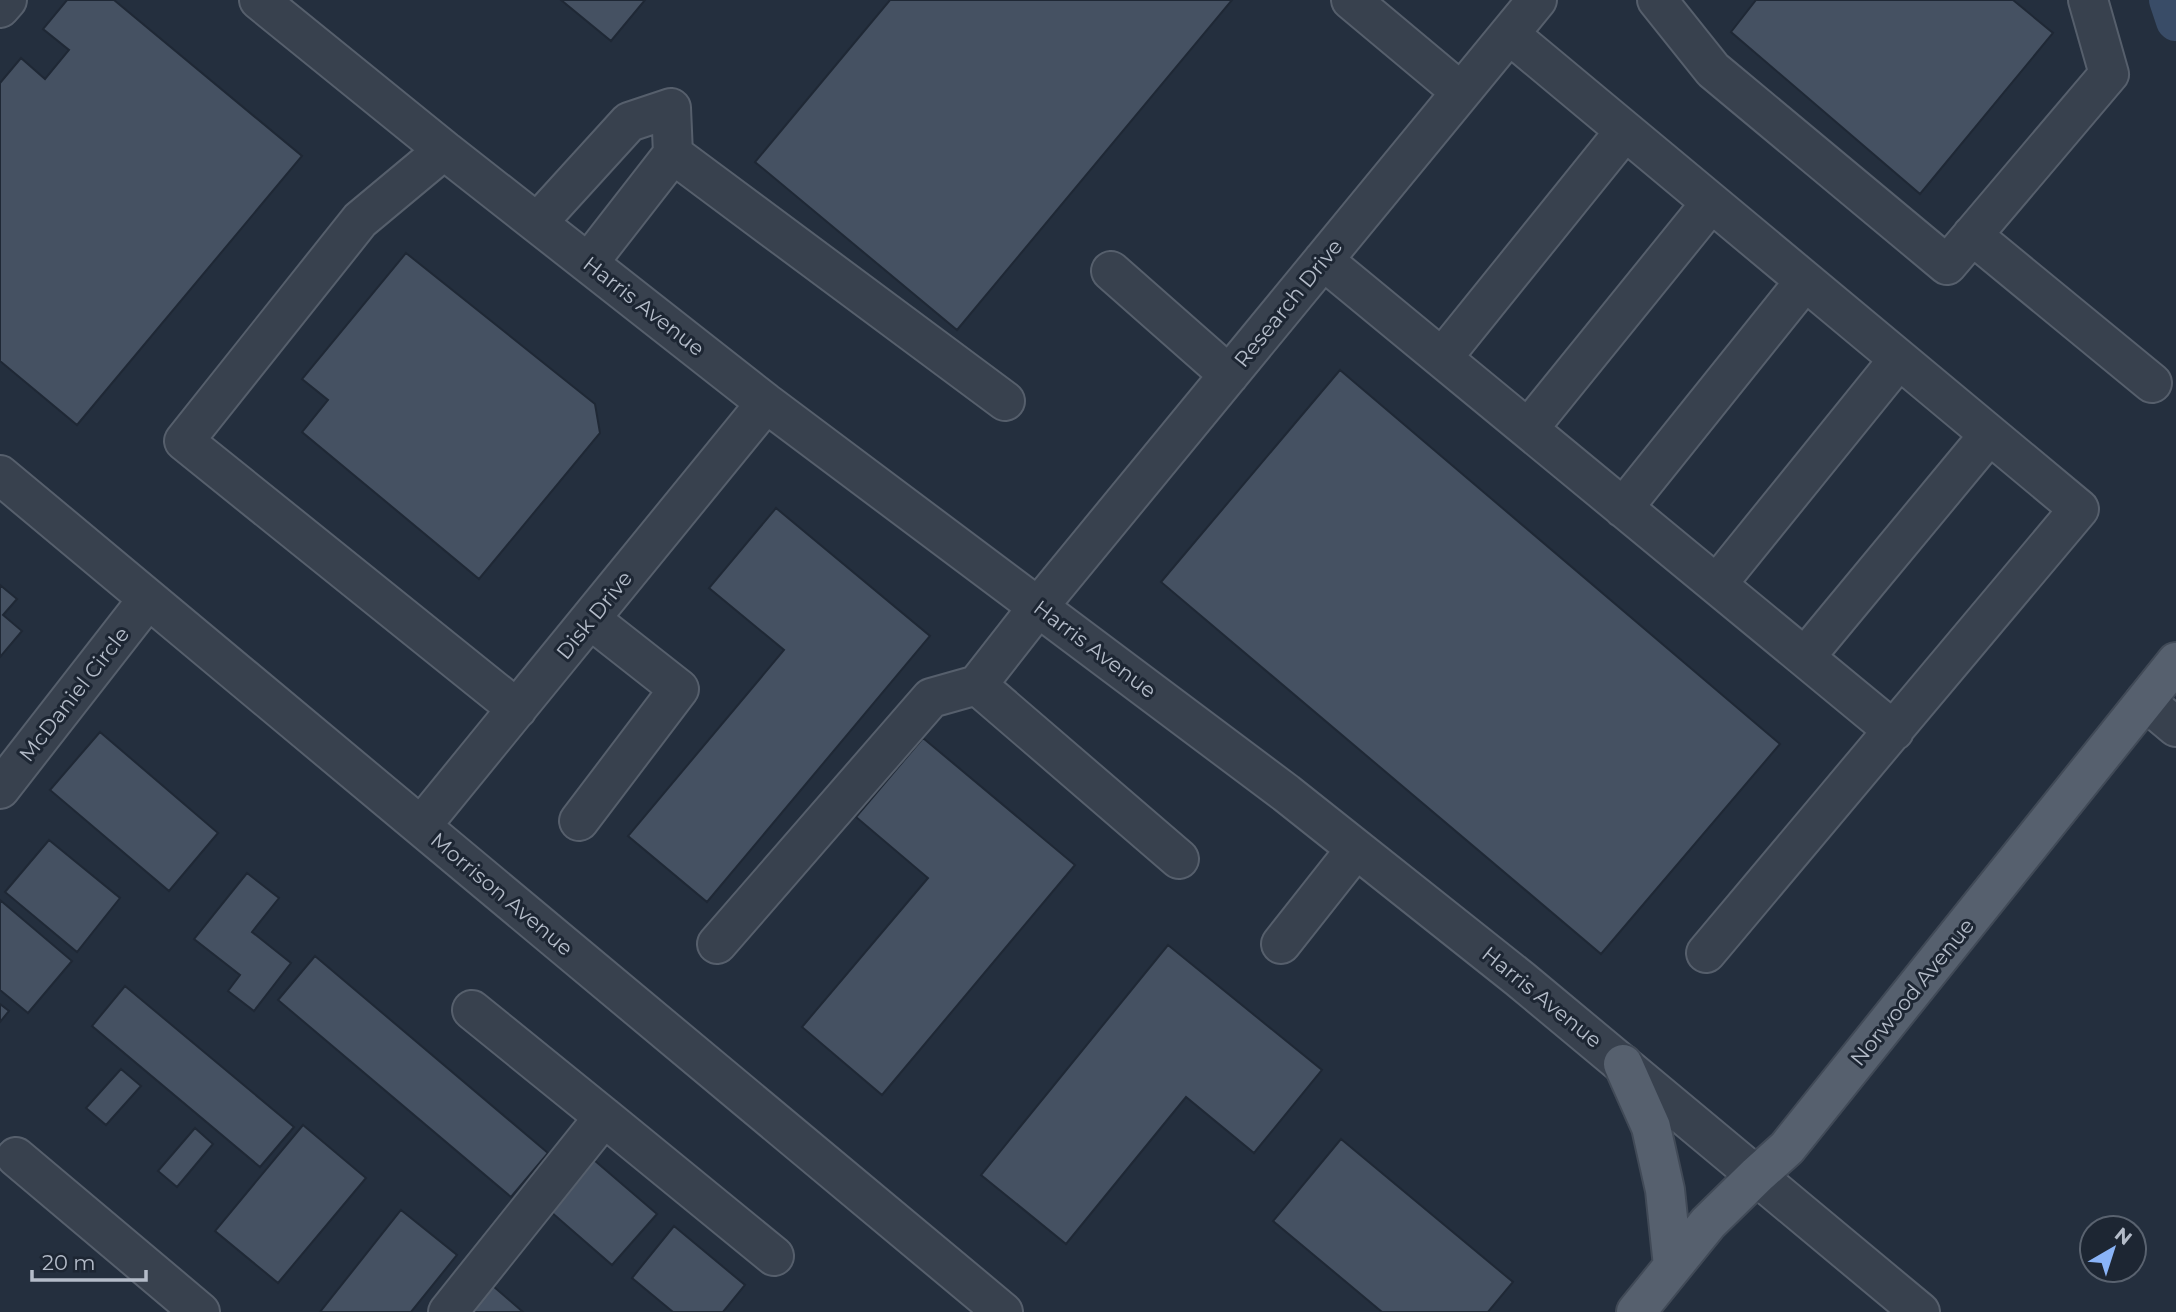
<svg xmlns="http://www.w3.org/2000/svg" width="2176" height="1312" viewBox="0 0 2176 1312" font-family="Montserrat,sans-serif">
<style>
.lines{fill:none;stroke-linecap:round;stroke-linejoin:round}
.canal{stroke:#394c67;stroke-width:40}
.building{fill:#455162;stroke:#1f2835;stroke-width:2}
.minor-casing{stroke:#565f6c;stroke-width:42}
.major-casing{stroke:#414a57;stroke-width:42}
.minor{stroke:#38414e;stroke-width:38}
.major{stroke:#56606e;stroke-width:38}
.labels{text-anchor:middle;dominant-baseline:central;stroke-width:6;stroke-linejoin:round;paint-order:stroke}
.street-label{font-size:21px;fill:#b4bcc9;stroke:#1d2633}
</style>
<rect width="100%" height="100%" fill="#242f3e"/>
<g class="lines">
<path class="canal" d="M2169 0 2176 21"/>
</g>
<path class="building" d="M67 0H114L302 156 77 425 0 361V83L21 58 45 79 69 50 43 29Z
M561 0H645L611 41Z
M890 0H1232L957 330 755 162Z
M1756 0H2013L2053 33 1920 194 1731 32Z
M406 253 595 404 600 433 479 579 302 432 328 400 302 379Z
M1340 370 1780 744 1601 954 1161 582Z
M776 508 930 636 707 902 628 836 784 650 709 588Z
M0 585 17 599 3 615 22 631 0 657Z
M100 732 218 833 169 891 50 790Z
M923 738 1075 865 882 1095 802 1027 928 878 856 817Z
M49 840 120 898 77 952 5 892Z
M247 873 279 898 252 932 291 963 254 1011 228 991 240 975 194 939Z
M0 900 72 961 28 1013 0 990Z
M1168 945 1322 1070 1254 1153 1186 1097 1066 1244 981 1175Z
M315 956 548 1153 511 1197 278 1000Z
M125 986 294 1127 260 1167 92 1026Z
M0 1004 9 1011 0 1022Z
M121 1069 141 1086 106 1125 86 1108Z
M303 1125 366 1178 278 1283 215 1231Z
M195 1128 213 1144 177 1187 158 1171Z
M1341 1139 1513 1282 1488 1312H1382L1273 1221Z
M587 1154 657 1214 612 1265 543 1205Z
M401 1210 457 1255 411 1312H320Z
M674 1226 745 1285 723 1312H673L632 1278Z
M493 1286 523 1312H471Z"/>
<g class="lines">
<g class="minor-casing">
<path id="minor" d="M259 0 444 150 766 403 1286 793 1520 979 1920 1312
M1351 0 1461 92
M1657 0 1713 70 1947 265 2109 74 2088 0
M0 8 7 0
M1509 34 2079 509 1706 953
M444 150 360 220 184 441 517 709
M673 154 1005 401
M537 223 629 122 671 108 673 154 589 262
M1972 235 2152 383
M1323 260 1894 731
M1111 271 1229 375
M1442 358 1625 131
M1528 429 1711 203
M0 475 1003 1312
M1623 508 1805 281
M1717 584 1899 359
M1805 657 1989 435
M977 685 1179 859
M2145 701 2176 727
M0 789 148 599
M579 821 679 689 590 619
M421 826 766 403
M717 944 931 698 977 685 1038 607 1537 0
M1281 944 1356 849
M472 1010 604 1117
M16 1157 200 1312
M448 1312 604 1117 774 1256"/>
</g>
<g class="major-casing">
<path id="major" d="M1623 1064 1651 1127 1665 1190 1673 1266
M1636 1312 1708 1223 1757 1175 1787 1148 2176 662"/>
</g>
<use href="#minor" class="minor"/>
<use href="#major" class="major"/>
</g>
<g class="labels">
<g class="street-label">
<text transform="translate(1288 303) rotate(-51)">Research Drive</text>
<text transform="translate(644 306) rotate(38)">Harris Avenue</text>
<text transform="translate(594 615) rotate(-51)">Disk Drive</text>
<text transform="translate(1095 649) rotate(37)">Harris Avenue</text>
<text transform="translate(74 694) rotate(-52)">McDaniel Circle</text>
<text transform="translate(502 894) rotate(40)">Morrison Avenue</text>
<text transform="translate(1912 992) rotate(-51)">Norwood Avenue</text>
<text transform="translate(1542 997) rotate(39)">Harris Avenue</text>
</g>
</g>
<g transform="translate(2113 1249) rotate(39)"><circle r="33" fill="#1d2633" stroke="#59626f" stroke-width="2"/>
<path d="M0-5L12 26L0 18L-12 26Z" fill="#8ab4f8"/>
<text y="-10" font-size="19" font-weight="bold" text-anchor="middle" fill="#b4bcc9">N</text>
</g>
<path d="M32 1270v10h114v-10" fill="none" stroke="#b4bcc9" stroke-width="3.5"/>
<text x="42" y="1270" font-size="21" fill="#b4bcc9" stroke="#1d2633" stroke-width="5" paint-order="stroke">20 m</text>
</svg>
